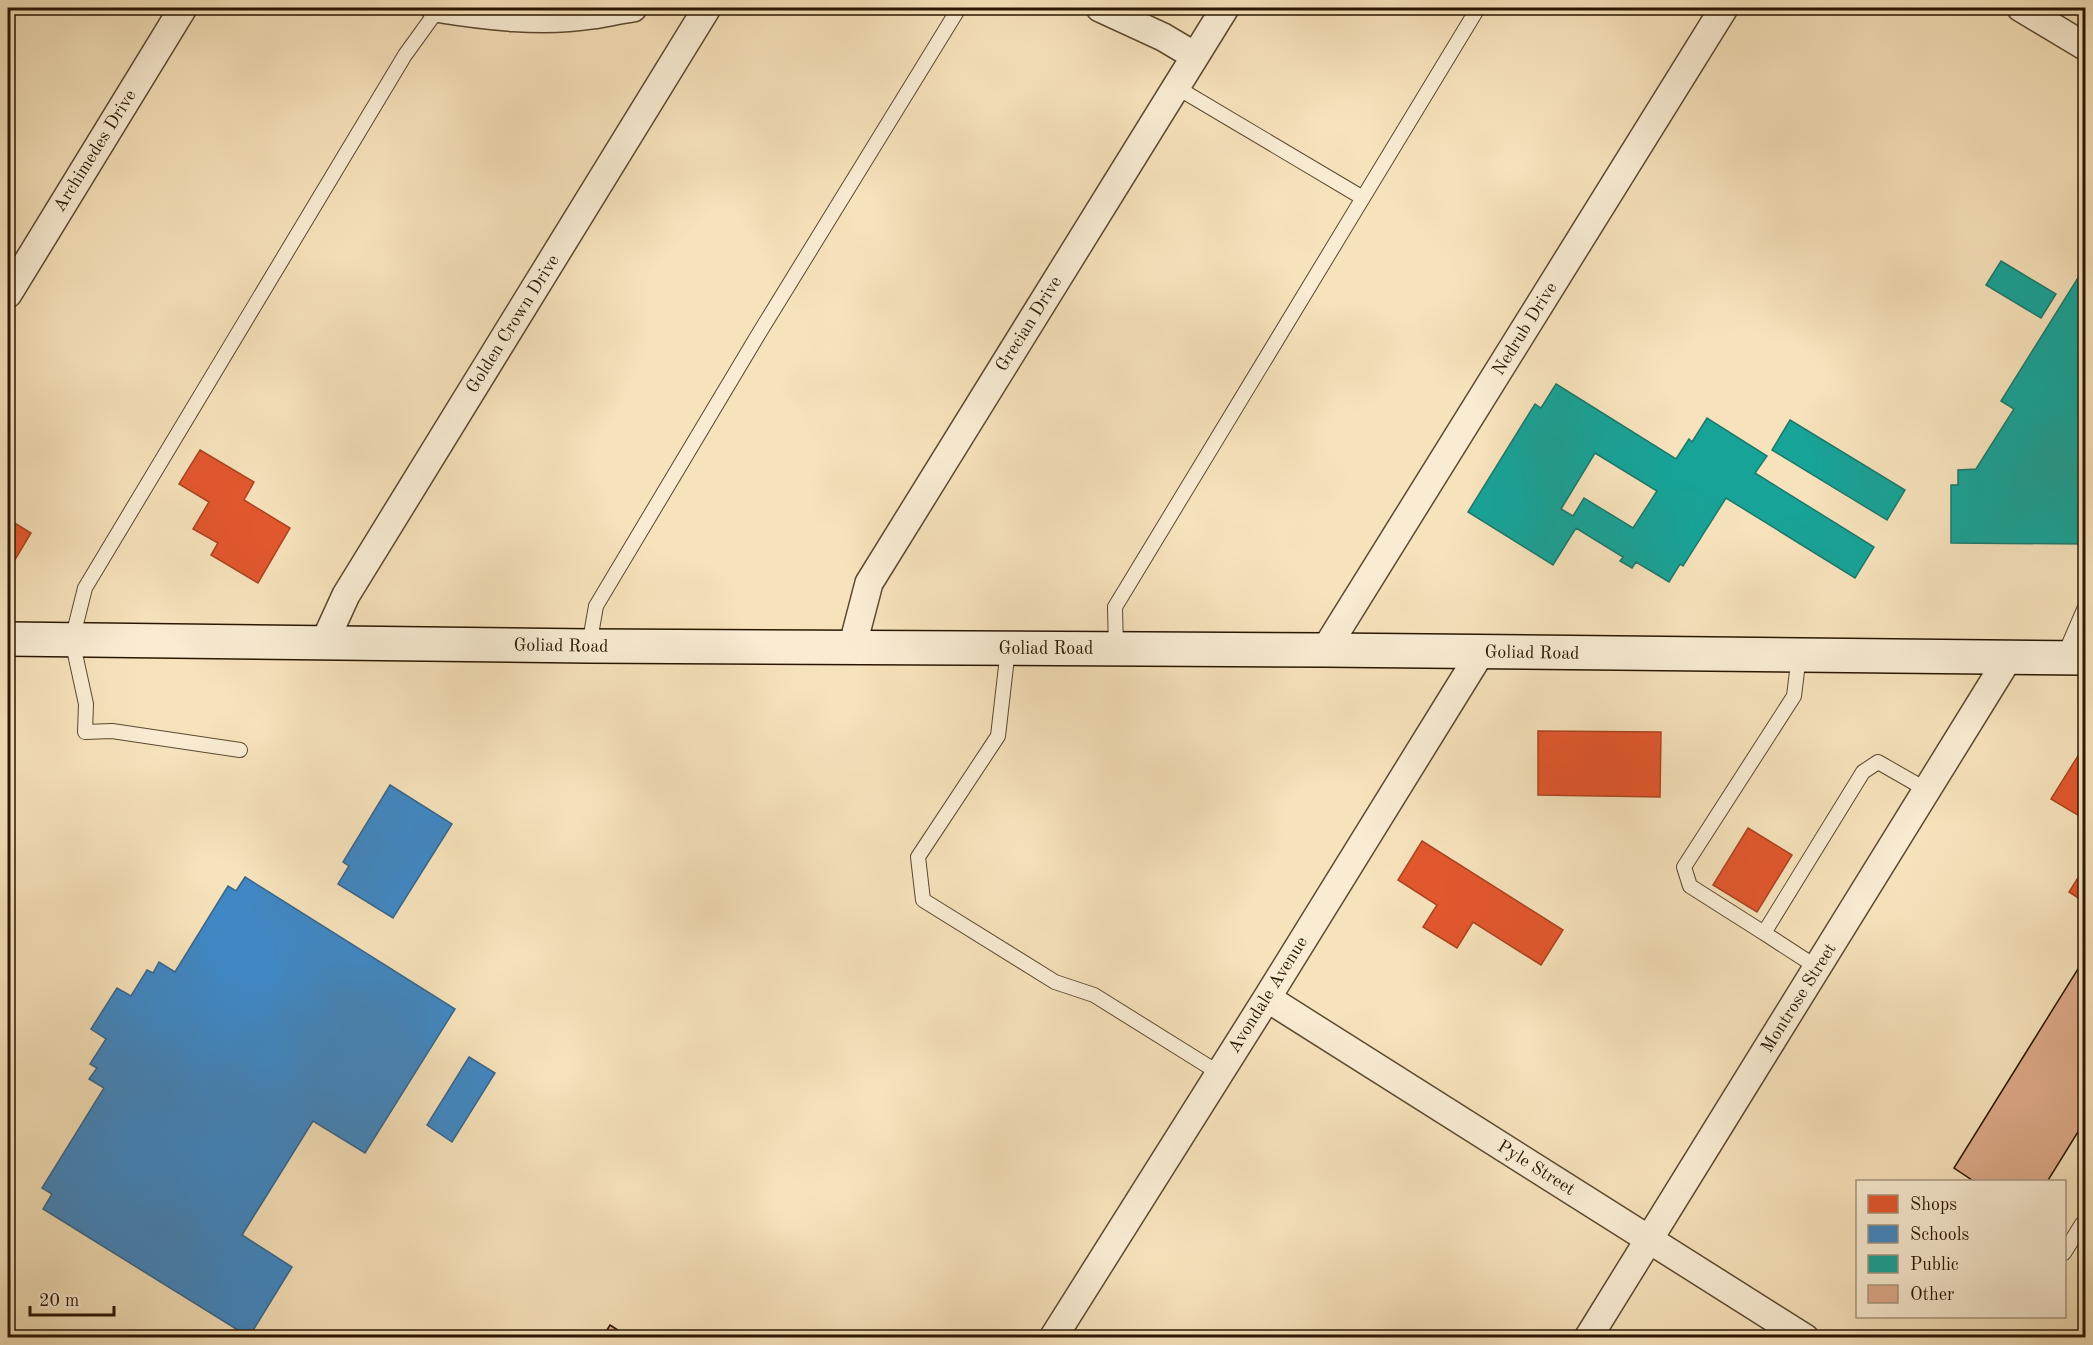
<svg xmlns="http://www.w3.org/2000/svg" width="2093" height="1345" viewBox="0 0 2093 1345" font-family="'Old Standard TT',serif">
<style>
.shops{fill:#e4572e;stroke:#ac4421;stroke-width:1.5}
.schools{fill:#3f88c5;stroke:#38668a;stroke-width:1.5}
.public{fill:#17a398;stroke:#1c796b;stroke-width:1.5;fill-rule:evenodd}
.building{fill:#deaa8a;stroke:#291602;stroke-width:1.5}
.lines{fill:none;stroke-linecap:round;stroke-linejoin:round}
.service-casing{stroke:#5c4930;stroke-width:16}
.minor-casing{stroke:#5c4930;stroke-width:30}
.secondary-casing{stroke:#291602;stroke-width:36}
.service{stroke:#f9ecd3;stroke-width:14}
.minor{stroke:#f9ecd3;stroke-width:27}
.secondary{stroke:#f9ecd3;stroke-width:33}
.labels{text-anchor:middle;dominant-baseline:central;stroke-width:6;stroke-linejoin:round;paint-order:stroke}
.street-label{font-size:18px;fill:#291602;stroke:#f9ecd3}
</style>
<rect width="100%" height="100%" fill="#f6e2bb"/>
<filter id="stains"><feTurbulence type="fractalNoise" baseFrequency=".00333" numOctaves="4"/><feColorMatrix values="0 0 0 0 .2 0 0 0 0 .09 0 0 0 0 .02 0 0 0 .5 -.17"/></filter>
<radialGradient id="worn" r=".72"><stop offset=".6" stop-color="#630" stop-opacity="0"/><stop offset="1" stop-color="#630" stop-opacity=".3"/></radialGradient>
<path class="shops" d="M200 450 254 482 244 500 290 528 258 583 211 555 218 543 193 529 209 502 179 484Z
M8 519 31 533 10 568 8 566Z
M1538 731 1661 732 1660 797 1538 795Z
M2086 743V820L2051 799Z
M1748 828 1792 855 1757 912 1713 885Z
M1422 841 1563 930 1541 965 1473 922 1457 948 1423 927 1437 905 1398 880Z
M2086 865V903L2069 892Z"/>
<path class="schools" d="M390 785 452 824 393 918 338 884 349 866 343 862Z
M245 877 455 1009 365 1153 313 1121 242 1235 292 1267 249 1337 43 1209 52 1194 42 1188 104 1088 89 1079 97 1068 90 1064 106 1039 91 1029 117 988 131 996 147 970 153 973 159 962 175 972 228 886 236 891Z
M469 1057 495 1073 452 1142 427 1125Z"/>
<path class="public" d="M2001 261 2056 294 2041 318 1986 285Z
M2086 265V483L2084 486 2083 544 1951 543V485H1958V470L1976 469 2014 409 2001 401Z
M1556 384 1676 459 1689 439 1692 442 1707 418 1767 456 1755 473 1874 547 1855 578 1726 498 1683 566 1680 564 1669 582 1636 562 1632 568 1620 561 1623 557 1576 528 1553 565 1468 512 1535 404 1541 408ZM1595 453 1657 491 1633 528 1584 498 1573 516 1561 509Z
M1790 420 1905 490 1887 520 1772 450Z"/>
<path class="building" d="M2086 956V1109L2081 1115 2086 1119 2047 1182H1975L1954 1168Z
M610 1325 630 1338H602Z"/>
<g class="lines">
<g class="service-casing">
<path id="service" d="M1176 87 1363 198
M589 646 596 606 758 335 959 8
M1008 649 998 736 918 857 923 900 1055 982 1094 995 1219 1073
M1116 649 1115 607 1478 8
M1799 655 1794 696 1684 867 1690 886 1764 933 1863 772 1878 762 1927 790
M2063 658 2086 605
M240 750 112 731 85 732 86 704 72 640 85 588 405 55 439 8
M1764 933 1818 968
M2064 1253 2082 1224 2086 1222"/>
</g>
<g class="minor-casing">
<path id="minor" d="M435 8C485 16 542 23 592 15 605 13 619 10 633 8
M1100 8 1163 37 1195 56
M2021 8 2086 47
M8 294 183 8
M324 643 346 595 707 8
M852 648 869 583 1225 8
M1325 650 1724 8
M1267 998 1805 1338
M1053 1338 1267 998 1481 652
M1588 1338 2009 657"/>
</g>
<g class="secondary-casing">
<path id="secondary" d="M8 639 589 646 1325 650 2086 658"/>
</g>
<use href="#service" class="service"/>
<use href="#minor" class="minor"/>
<use href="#secondary" class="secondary"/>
</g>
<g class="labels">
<g class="street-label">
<text transform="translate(95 151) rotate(-58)">Archimedes Drive</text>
<text transform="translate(513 324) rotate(-58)">Golden Crown Drive</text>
<text transform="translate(1029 324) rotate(-58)">Grecian Drive</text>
<text transform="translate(1525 329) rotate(-58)">Nedrub Drive</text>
<text transform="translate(561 646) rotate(1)">Goliad Road</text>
<text x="1046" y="649">Goliad Road</text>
<text transform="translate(1532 653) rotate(1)">Goliad Road</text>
<text transform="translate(1268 995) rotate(-58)">Avondale Avenue</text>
<text transform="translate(1799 998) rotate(-58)">Montrose Street</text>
<text transform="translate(1536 1168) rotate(32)">Pyle Street</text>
</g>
</g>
<rect width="2093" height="1345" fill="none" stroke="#f6e2bb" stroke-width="30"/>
<rect x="9" y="9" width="2075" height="1327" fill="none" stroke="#291602" stroke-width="3"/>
<rect x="15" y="15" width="2063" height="1315" fill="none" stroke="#291602" stroke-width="1.5"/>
<rect x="1856" y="1180" width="210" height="138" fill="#f9ecd3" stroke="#a6967f" stroke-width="1.5"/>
<rect x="1868" y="1195" width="30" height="18" fill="#e4572e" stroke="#a6967f" stroke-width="1.5"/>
<text x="1910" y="1210" font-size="18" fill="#291602">Shops</text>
<rect x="1868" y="1225" width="30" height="18" fill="#3f88c5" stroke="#a6967f" stroke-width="1.5"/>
<text x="1910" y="1240" font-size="18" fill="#291602">Schools</text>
<rect x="1868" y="1255" width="30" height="18" fill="#17a398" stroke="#a6967f" stroke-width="1.5"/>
<text x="1910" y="1270" font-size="18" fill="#291602">Public</text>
<rect x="1868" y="1285" width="30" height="18" fill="#deaa8a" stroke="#a6967f" stroke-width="1.5"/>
<text x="1910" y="1300" font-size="18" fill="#291602">Other</text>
<path d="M30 1306v9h84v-9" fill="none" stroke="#291602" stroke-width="3"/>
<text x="39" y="1306" font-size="18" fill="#291602" stroke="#f9ecd3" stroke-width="4.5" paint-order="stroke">20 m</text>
<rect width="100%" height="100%" filter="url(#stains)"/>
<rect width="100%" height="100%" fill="url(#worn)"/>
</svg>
